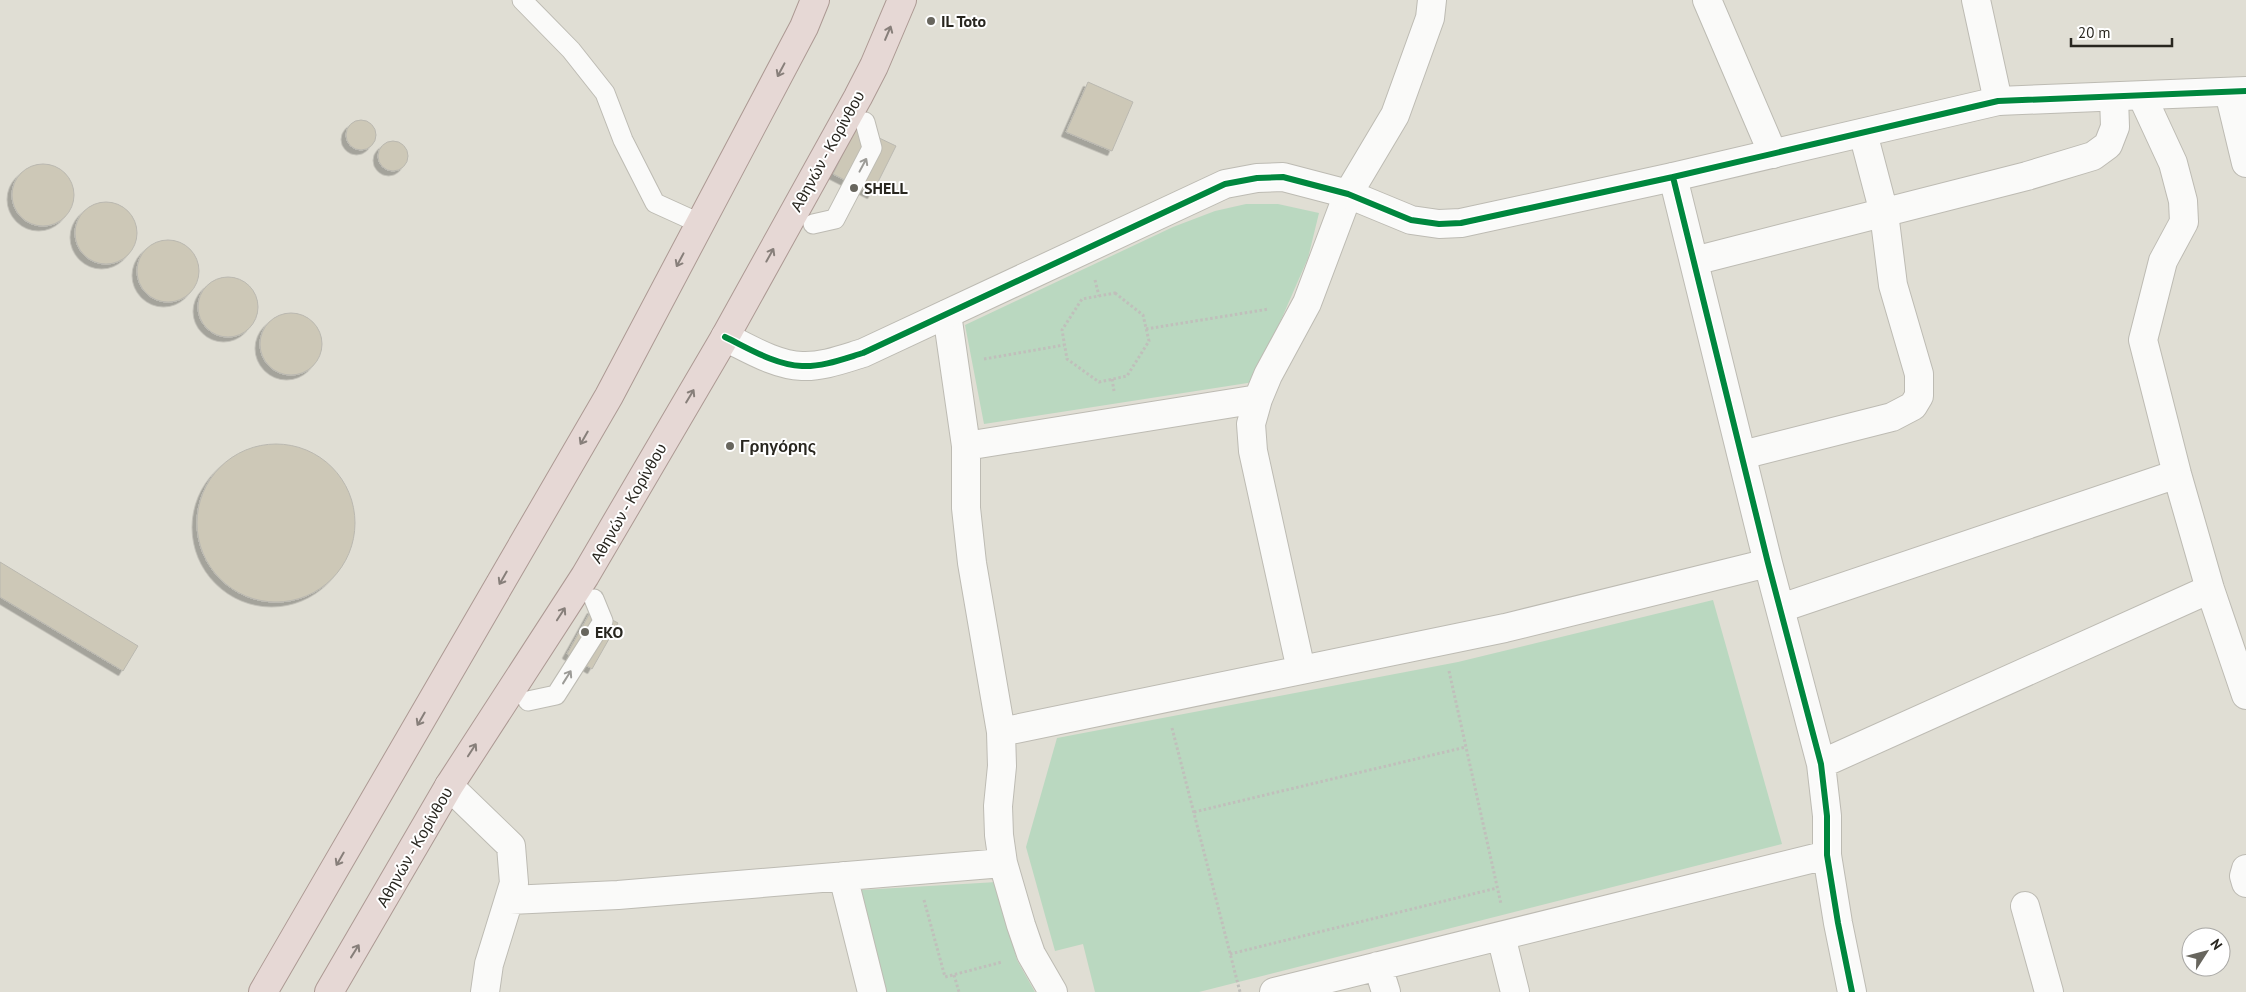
<svg xmlns="http://www.w3.org/2000/svg" width="2246" height="992" viewBox="0 0 2246 992" font-family="'PT Sans',sans-serif">
<style>
.green{fill:#bad8c0}
.building{fill:#cdc8b7;stroke:#bab8b0;filter:url(#shadow)}
.lines{fill:none;stroke-linecap:round;stroke-linejoin:round}
.service-casing{stroke:#bdbbb3;stroke-width:21}
.minor-casing{stroke:#bdbbb3;stroke-width:30}
.tertiary-casing{stroke:#bdbbb3;stroke-width:30}
.trunk-casing{stroke:#ac9993;stroke-width:30}
.path{stroke:#c0bfbb;stroke-width:3;stroke-dasharray:2.5 2.5;stroke-linecap:butt}
.service{stroke:#fafaf9;stroke-width:19}
.minor{stroke:#fafaf9;stroke-width:28}
.tertiary{stroke:#fafaf9;stroke-width:28}
.trunk{stroke:#e6d8d5;stroke-width:28}
.cycleway-casing{stroke:#fff;stroke-width:9}
.cycleway{stroke:#00873e;stroke-width:6}
.oneway{stroke:#877f7a}
.oneway2{stroke:#9c9b97}
.poi-dot{fill:#68665e;stroke:#fff;stroke-width:2}
.labels{text-anchor:middle;dominant-baseline:central;stroke-width:4;stroke-linejoin:round;paint-order:stroke}
.poi-label{font-size:16px;font-weight:bold;fill:#28261f;stroke:#fff;text-anchor:start}
.street-label{font-size:16px;fill:#28261f;stroke:#fff}
</style>
<defs>
<filter id="shadow"><feDropShadow dx="-4.5" dy="4.5" stdDeviation="0" flood-color="#0004"/></filter>
</defs>
<rect width="100%" height="100%" fill="#e0ded4"/>
<path class="green" d="M1246 204H1278L1319 213 1308 258 1254 382 984 424 965 325 1173 227 1215 211Z
M1713 600 1782 844 1199 992H1095L1083 944 1055 951 1026 847 1057 738 1458 662Z
M997 882 1017 960 1035 992H886L861 890Z"/>
<path class="building" d="M1088 82 1133 102 1112 151 1066 132Z
M346 135a15 15 0 1 1 30 0a15 15 0 1 1-30 0Z
M856 127 896 146 872 194 833 174Z
M378 156a15 15 0 1 1 30 0a15 15 0 1 1-30 0Z
M12 195a31 31 0 1 1 62 0a31 31 0 1 1-62 0Z
M75 233a31 31 0 1 1 62 0a31 31 0 1 1-62 0Z
M137 271a31 31 0 1 1 62 0a31 31 0 1 1-62 0Z
M198 307a30 30 0 1 1 60 0a30 30 0 1 1-60 0Z
M260 344a31 31 0 1 1 62 0a31 31 0 1 1-62 0Z
M197 523a79 79 0 1 1 158 0a79 79 0 1 1-158 0Z
M0 562 138 646 123 671 0 597Z
M592 609 618 623 592 669 567 654Z"/>
<g class="lines">
<g class="service-casing">
<path id="service" d="M522 0 571 50 605 93 623 140 655 203 699 223
M813 224 835 219 872 148 865 122
M528 701 556 695 603 621 594 599"/>
</g>
<g class="minor-casing">
<path id="minor" d="M1707 0 1773 154
M1976 0 1998 101
M2229 92 2246 163
M2142 96 2173 163 2183 201 2184 222 2163 261 2143 340 2177 474 2210 589 2246 695
M1673 177 1768 563 1821 764 1827 816V855L1838 923 1852 992
M1694 261 2027 176 2093 156 2108 145 2115 127 2114 97
M947 314 966 446V508L972 563 1001 732 1002 766 998 806 999 835 1003 863 1021 925 1031 954 1053 992
M966 446 1258 399
M1742 455 1892 417 1913 406 1919 396V374L1893 285 1884 213 1863 133
M1781 608 2177 474
M1301 670 1253 451 1251 424 1258 399 1268 375 1307 303 1348 194
M1001 732 1505 628 1768 563
M1821 764 2210 589
M449 786 511 846 514 883 489 964 485 992
M2246 869 2244 876 2246 883
M843 876 872 992
M510 900 618 895 1003 863
M2025 906 2049 992
M1501 936 1515 992
M1378 966 1386 992
M1274 992 1827 855"/>
</g>
<g class="tertiary-casing">
<path id="tertiary" d="M1348 194 1395 115 1430 18 1432 0
M725 337C748 348 775 365 802 366 822 367 843 359 863 353L1225 184 1257 178 1283 177 1348 194 1411 220 1439 224 1461 223 1673 177 1998 101 2246 91"/>
</g>
<g class="trunk-casing">
<path id="trunk" d="M263 992 609 396 804 27 815 0
M329 992 449 786 585 576 725 337 858 97 874 66 902 0"/>
</g>
<path class="path" d="M1095 280 1099 296
M1115 293 1143 315 1149 341 1127 376 1099 382 1067 359 1062 330 1082 299Z
M1146 329 1269 309
M984 359 1064 345
M1112 379 1114 391
M1449 671 1501 904
M1172 728 1240 992
M1194 812 1466 747
M924 900 945 977 1002 962
M1230 954 1497 888
M954 975 959 992"/>
<use href="#service" class="service"/>
<use href="#minor" class="minor"/>
<use href="#tertiary" class="tertiary"/>
<use href="#trunk" class="trunk"/>
<g class="cycleway-casing">
<path id="cycleway" d="M1673 177 1768 563 1821 764 1827 816V855L1838 923 1852 992
M725 337C748 348 775 365 802 366 822 367 843 359 863 353L1225 184 1257 178 1283 177 1348 194 1411 220 1439 224 1461 223 1673 177 1998 101 2246 91"/>
</g>
<use href="#cycleway" class="cycleway"/>
</g>
<defs><path id="oneway-shaft" d="M-6 0H5M1.5-3L5.5 0L1.5 3" fill="none" stroke-width="1.6" stroke-linecap="round" stroke-linejoin="round" transform="scale(1.25)"/></defs>
<g class="oneway">
<use href="#oneway-shaft" transform="translate(888 33) rotate(-67)"/>
<use href="#oneway-shaft" transform="translate(781 70) rotate(118)"/>
<use href="#oneway-shaft" transform="translate(770 255) rotate(-61)"/>
<use href="#oneway-shaft" transform="translate(680 260) rotate(118)"/>
<use href="#oneway-shaft" transform="translate(690 396) rotate(-59)"/>
<use href="#oneway-shaft" transform="translate(584 438) rotate(120)"/>
<use href="#oneway-shaft" transform="translate(503 578) rotate(120)"/>
<use href="#oneway-shaft" transform="translate(561 614) rotate(-57)"/>
<use href="#oneway-shaft" transform="translate(421 719) rotate(120)"/>
<use href="#oneway-shaft" transform="translate(472 750) rotate(-57)"/>
<use href="#oneway-shaft" transform="translate(340 859) rotate(120)"/>
<use href="#oneway-shaft" transform="translate(355 951) rotate(-58)"/>
</g>
<g class="oneway2">
<use href="#oneway-shaft" transform="translate(863 165) rotate(-62)"/>
<use href="#oneway-shaft" transform="translate(567 677) rotate(-58)"/>
</g>
<g class="poi-dot">
<circle cx="931" cy="21" r="5"/>
<circle cx="854" cy="188" r="5"/>
<circle cx="730" cy="446" r="5"/>
<circle cx="585" cy="632" r="5"/>
</g>
<g class="labels">
<g class="poi-label">
<text x="941" y="21">IL Toto</text>
<text x="864" y="188">SHELL</text>
<text x="740" y="446">Γρηγόρης</text>
<text x="595" y="632">EKO</text>
</g>
<g class="street-label">
<text transform="translate(827 151) rotate(-61)">Αθηνών - Κορίνθου</text>
<text transform="translate(628 503) rotate(-60)">Αθηνών - Κορίνθου</text>
<text transform="translate(414 847) rotate(-60)">Αθηνών - Κορίνθου</text>
</g>
</g>
<g transform="translate(2206 952) rotate(54)"><circle r="24" fill="#ffffff" stroke="#a9a8a5"/>
<path d="M0-4L9 19L0 12L-9 19Z" fill="#68665e"/>
<text y="-8" font-size="14" font-weight="bold" text-anchor="middle" fill="#28261f">N</text>
</g>
<path d="M2071 38v8h101v-8" fill="none" stroke="#28261f" stroke-width="2.5"/>
<text x="2078" y="38" font-size="15" fill="#28261f" stroke="#ffffff" stroke-width="4" paint-order="stroke">20 m</text>
</svg>
